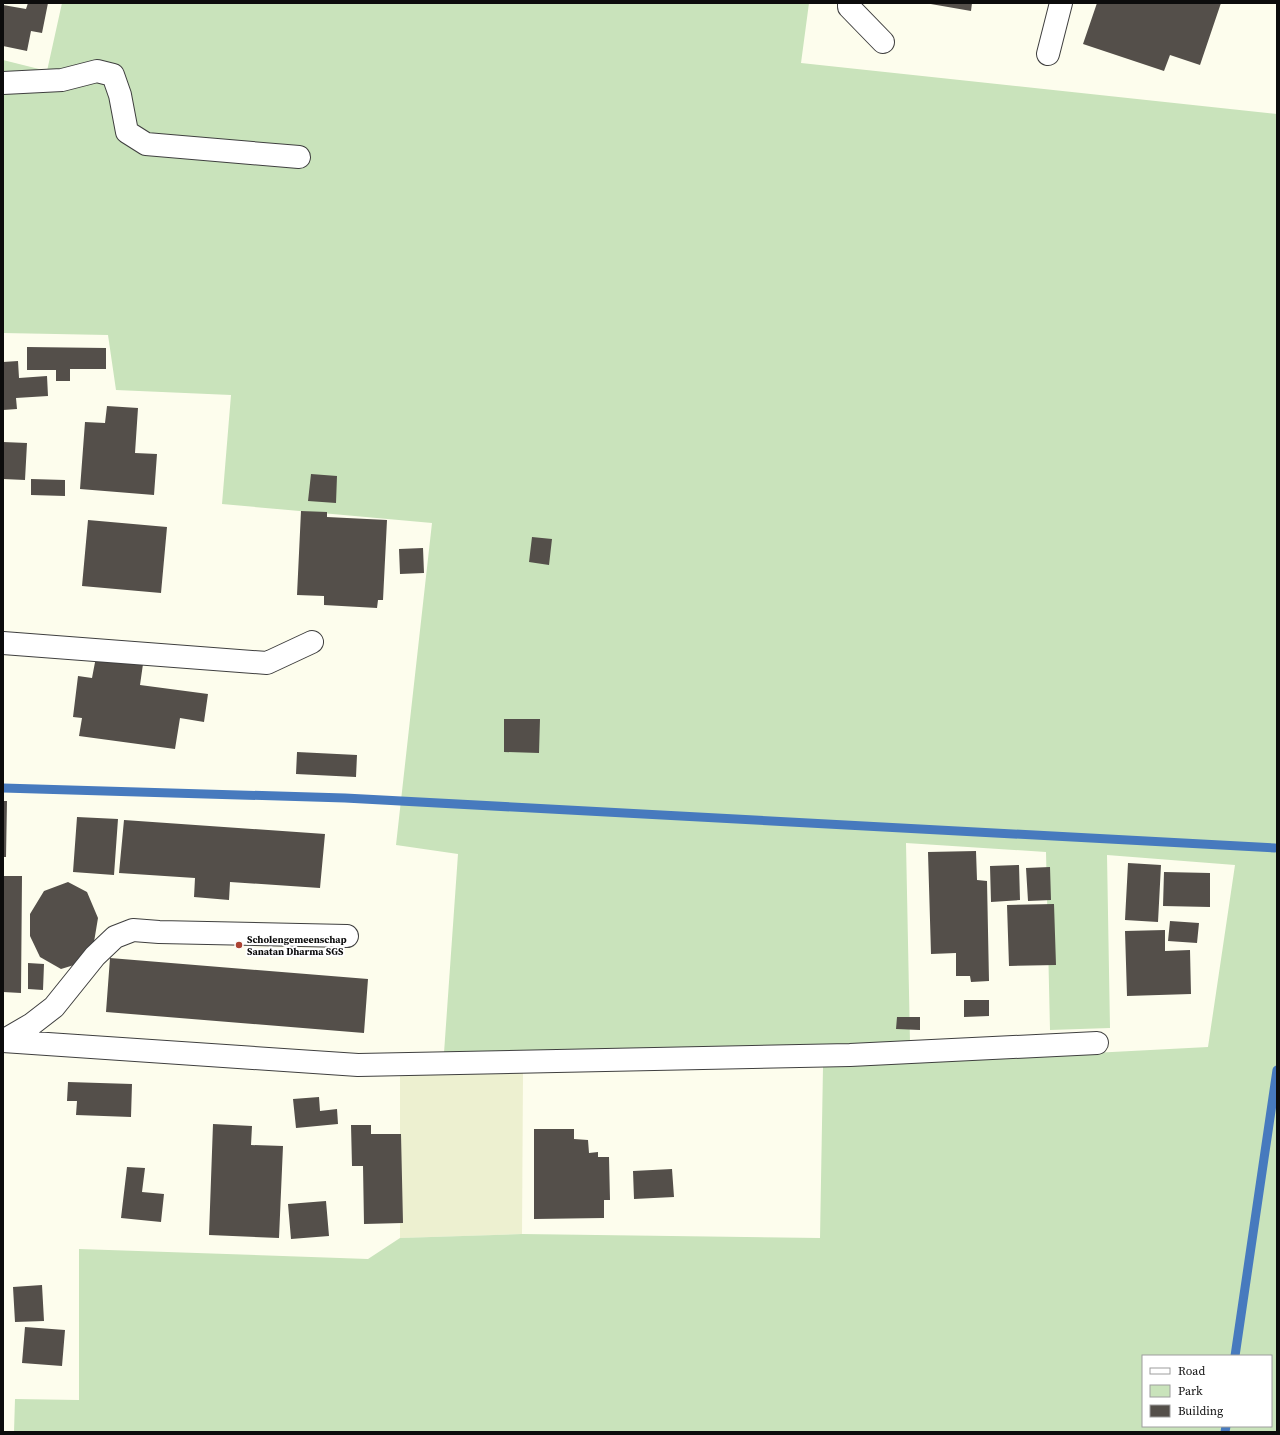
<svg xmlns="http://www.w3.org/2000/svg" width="1280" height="1435" viewBox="0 0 1280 1435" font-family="'Source Serif 4',serif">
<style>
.farmland{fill:#edf0d0}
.green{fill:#c9e3bb;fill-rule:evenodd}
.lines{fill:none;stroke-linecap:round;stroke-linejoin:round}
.stream{stroke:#477abe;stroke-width:9}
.building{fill:#544f4a}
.minor-casing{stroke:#3f3f3f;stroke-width:24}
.minor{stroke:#fff;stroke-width:22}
.poi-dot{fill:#ac4334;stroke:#fff;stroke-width:1.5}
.labels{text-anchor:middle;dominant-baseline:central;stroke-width:4;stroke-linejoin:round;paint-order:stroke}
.poi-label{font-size:10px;font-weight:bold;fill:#0c0c0c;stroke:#fff;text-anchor:start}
</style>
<rect width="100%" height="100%" fill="#fdfded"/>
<path class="farmland" d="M523 1070 522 1234 400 1238V1072Z"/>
<path class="green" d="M62 3H809L801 63 1277 114V1432H14L15 1399 79 1400V1249L368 1259 400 1238 522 1234 820 1238 823 1067 1208 1047 1235 865 1107 855 1110 1028 1050 1030 1046 852 906 843 910 1042 789 1047 444 1053 458 854 396 845 432 523 222 504 231 395 116 390 108 335 3 333V60L47 71ZM1143 1356H1271V1426H1143Z"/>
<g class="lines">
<path class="stream" d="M3 788 345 798 1275 848
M1235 1356 1277 1070
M1225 1432 1226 1426"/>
</g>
<path class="building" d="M28 3H48L42 33 31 31 27 51 3 46V5L26 9Z
M925 3H972L971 11Z
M1097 3H1221L1200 65 1170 55 1164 71 1083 44Z
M27 347 106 348V369H70V381H56V370H27Z
M18 361 19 378 47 376 48 396 16 398 17 409 3 410V362Z
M107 406 138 408 135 453 157 454 154 495 80 489 85 422 105 423Z
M3 442 27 443 25 480 3 479Z
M311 474 337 476 336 503 308 501Z
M31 479 65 480V496L31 495Z
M301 511 327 512V517L387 520 383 600H378L377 608 324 605V596L297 595Z
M88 520 167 527 161 593 82 586Z
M532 537 552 539 549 565 529 562Z
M423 548 424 573 400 574 399 549Z
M96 657 143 664 140 685 208 694 204 722 180 718 175 749 79 736 82 718 73 717 78 676 92 678Z
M504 719H540L539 753 504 752Z
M297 752 357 755 356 777 296 774Z
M3 801H7L6 857H3Z
M77 817 118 819 114 875 73 872Z
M124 820 325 834 320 888 230 882 229 900 194 897 195 878 119 873Z
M976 851 977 880 987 881 989 981 971 982 970 976H956V953L931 954 928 852Z
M1128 863 1161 865 1158 922 1125 920Z
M1019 865 1020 900 991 902 990 866Z
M1050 867 1051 900 1028 901 1026 868Z
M1164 872 1210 873V907L1163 906Z
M3 876H22L21 993 3 992Z
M68 882 87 892 98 918 94 942 84 962 61 969 40 957 30 936V914L44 891Z
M1054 904 1056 965 1009 966 1007 905Z
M1170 921 1199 923 1197 943 1168 941Z
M1165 930V951L1190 950 1191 994 1127 996 1125 931Z
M110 958 368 979 364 1033 106 1012Z
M28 963 44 964 43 990 28 989Z
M964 1000H989V1016L964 1017Z
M897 1017H920V1030L896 1029Z
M68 1082 132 1084 131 1117 76 1115 77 1101H67Z
M319 1097 320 1111 337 1109 338 1124 296 1128 293 1099Z
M213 1124 252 1126 251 1145 283 1146 279 1238 209 1235Z
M351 1125H371V1134H401L403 1223 364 1224 363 1166H352Z
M534 1129H574V1139L588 1140 589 1153 598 1152V1157H609L610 1200H604V1218L534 1219Z
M127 1167 145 1168 142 1192 164 1194 161 1222 121 1218Z
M672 1169 674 1197 634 1199 633 1171Z
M326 1201 329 1236 291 1239 288 1204Z
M42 1285 44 1321 15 1322 13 1287Z
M25 1327 65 1330 62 1366 22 1363Z"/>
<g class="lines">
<g class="minor-casing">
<path id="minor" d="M849 3V7L883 42
M1048 54 1061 3
M3 83 62 80 97 71 113 75 120 95 127 132 146 144 299 157
M3 643 267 663 312 642
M3 1041 358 1065 850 1055 1097 1043
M3 1041 32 1024 54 1007 95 956 115 937 133 930 159 932 347 936"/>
</g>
<use href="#minor" class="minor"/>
</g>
<circle class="poi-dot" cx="239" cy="945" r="4"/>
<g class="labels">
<g class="poi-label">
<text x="247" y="939">Scholengemeenschap<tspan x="247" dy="12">Sanatan Dharma SGS</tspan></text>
</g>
</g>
<rect width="1280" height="1435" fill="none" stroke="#0c0c0c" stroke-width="8"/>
<rect x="1142" y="1355" width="130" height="72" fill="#ffffff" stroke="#9e9e9e"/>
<rect x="1150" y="1368" width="20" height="6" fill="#ffffff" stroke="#9e9e9e"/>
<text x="1178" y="1375" font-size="12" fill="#0c0c0c">Road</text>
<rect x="1150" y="1385" width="20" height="12" fill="#c9e3bb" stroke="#9e9e9e"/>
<text x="1178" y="1395" font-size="12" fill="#0c0c0c">Park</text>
<rect x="1150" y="1405" width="20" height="12" fill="#544f4a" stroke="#9e9e9e"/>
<text x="1178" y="1415" font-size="12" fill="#0c0c0c">Building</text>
</svg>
